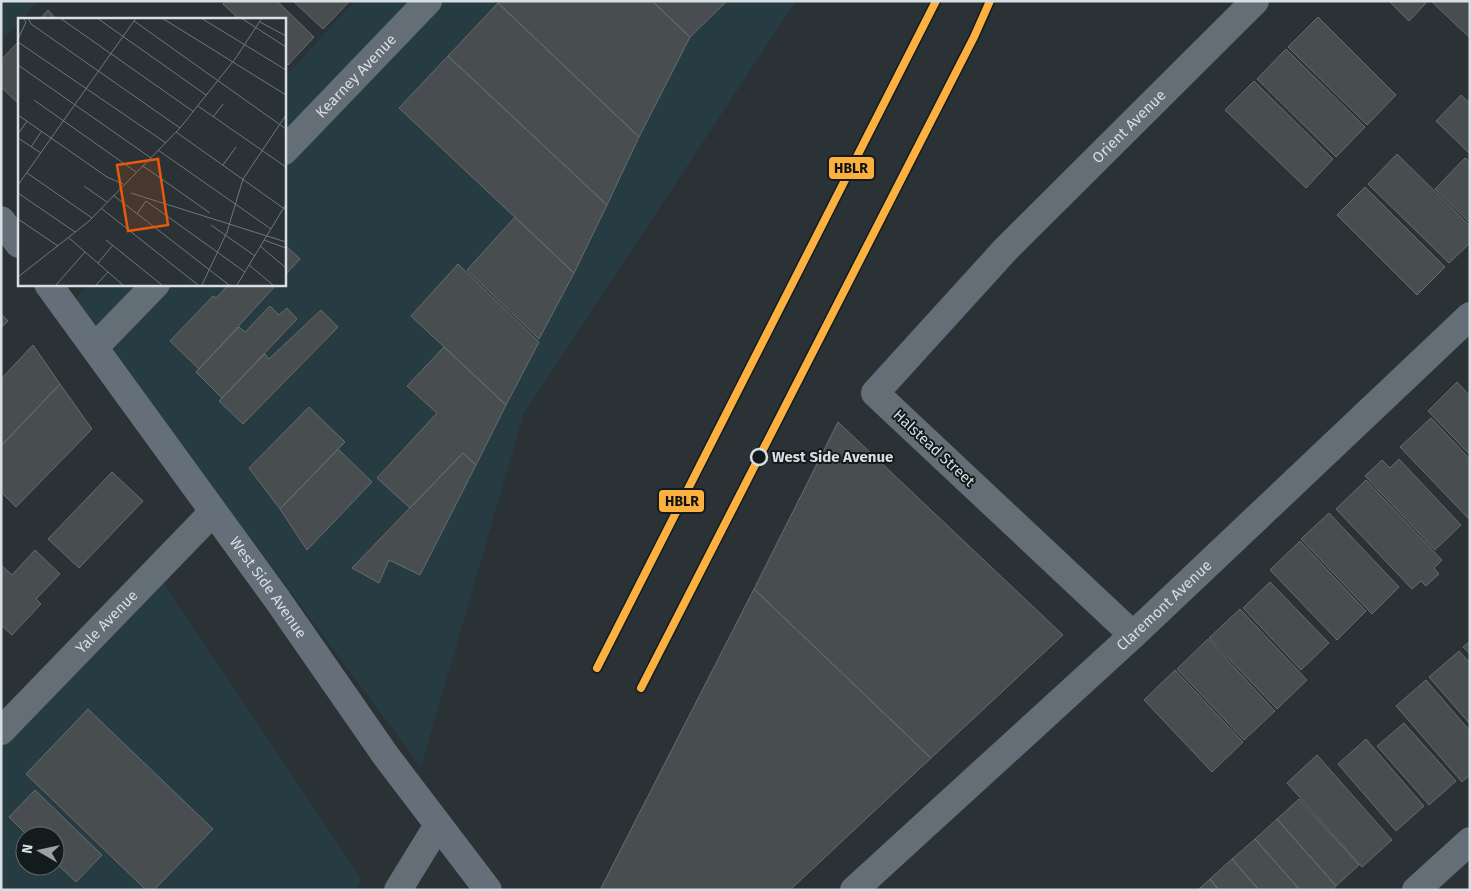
<svg xmlns="http://www.w3.org/2000/svg" width="1471" height="891" viewBox="0 0 1471 891" font-family="'Fira Sans',sans-serif">
<style>
.built{fill:#273c42;fill-rule:evenodd}
.building{fill:#484e4f;stroke:#656d6e}
.lines{fill:none;stroke-linecap:round;stroke-linejoin:round}
.street{stroke:#636e76;stroke-width:28}
.secondary{stroke:#656f7a;stroke-width:28}
.rail-1-casing{stroke:#141b1d;stroke-width:11}
.rail-1{stroke:#fbb03f;stroke-width:8}
.stop-dot{fill:#141b1d;stroke:#d6dfe2;stroke-width:2.5}
.labels{text-anchor:middle;dominant-baseline:central;stroke-width:4;stroke-linejoin:round;paint-order:stroke}
.street-label{font-size:15px;fill:#d6dfe2;stroke:#141b1d}
.stop-label{font-size:15px;font-weight:bold;fill:#d6dfe2;stroke:#141b1d;text-anchor:start}
.inset-road{fill:none;stroke:#6f777a;stroke-width:1}
.view{fill:#e8590c;fill-opacity:0.15;stroke:#e8590c;stroke-width:2.5}
.inset-edge{fill:none;stroke:#d6dfe2;stroke-width:2.5}
.line-badge{stroke:#141b1d;stroke-width:2}
.pale-badge-label{font-size:14px;text-anchor:middle;font-weight:bold;fill:#111}
</style>
<rect width="100%" height="100%" fill="#2a3235"/>
<path class="built" d="M1 1H38L22 19H19V22L1 41Z
M355 1H796L524 413 421 767 74 301 91 284H284V78Z
M154 569 362 880 356 890H1V728ZM25 836H55V866H25Z"/>
<path class="building" d="M225 1H277L314 37 288 65 284 61V19H239L223 4Z
M293 1H348L349 2 323 29Z
M500 1H652L690 37 639 137 498 3Z
M652 1H727L690 37Z
M1389 1H1428L1409 21Z
M1431 1H1470V38Z
M498 3 639 137 607 205 448 56Z
M48 10 56 19H40Z
M1318 17 1396 95 1367 125 1288 47Z
M19 41V104L1 87V60Z
M1286 49 1365 127 1336 157 1257 79Z
M448 56 607 205 574 273 399 108Z
M1254 81 1333 159 1306 188 1225 110Z
M1461 95 1470 103V154L1436 121Z
M1397 154 1470 226V243L1449 263 1368 184Z
M1465 158 1470 162V223L1435 189Z
M1365 187 1445 267 1417 295 1337 215Z
M515 217 574 273 539 339 467 270Z
M284 244 300 259 284 276Z
M458 264 539 342 506 405 411 316Z
M229 284H277L199 369 170 341 213 296 216 298Z
M270 306 279 315 287 308 297 319 222 398 196 372 239 327 245 332Z
M321 310 338 327 243 424 219 401 265 354 269 359Z
M1 314 8 321 1 328Z
M33 345 60 384 1 446V379Z
M444 347 506 405 476 465 463 453 410 508 377 478 437 413 407 386Z
M1457 382 1470 396V455L1428 411Z
M60 384 92 429 16 507 1 492V446Z
M309 407 345 442 280 509 249 468Z
M1431 418 1470 459V520L1400 447Z
M838 422 1063 635 931 758 754 589Z
M338 449 372 482 307 550 280 509Z
M463 453 476 465 420 575 389 560 379 583 352 568Z
M1399 459 1461 525 1435 550 1365 476 1382 460 1390 468Z
M112 472 143 501 79 568 48 539Z
M1366 480 1442 560 1434 568 1439 574 1426 586 1421 581 1412 589 1336 509Z
M1329 513 1399 587 1372 614 1301 539Z
M1300 541 1366 611 1337 640 1270 570Z
M35 550 60 574 36 599 41 604 12 635 1 625V565L12 575Z
M1270 582 1329 643 1301 670 1243 608Z
M754 589 931 758 790 890H600Z
M1240 609 1307 680 1277 709 1209 638Z
M1208 639 1275 711 1244 740 1177 669Z
M1470 641V654L1463 647Z
M1459 651 1470 663V724L1429 677Z
M1175 670 1243 742 1212 772 1144 700Z
M1426 680 1470 731V775L1462 782 1396 706Z
M88 709 213 829 154 890H146L26 774Z
M1404 723 1456 781 1429 805 1377 746Z
M1366 739 1424 806 1396 831 1338 764Z
M1317 755 1392 840 1362 867 1287 783Z
M35 790 102 855 76 882 55 862V836H28L9 817Z
M1299 799 1359 865 1336 886 1277 819Z
M1277 819 1336 886 1332 890H1300L1255 839Z
M1255 839 1300 890H1259L1232 859Z
M1232 859 1259 890H1219L1210 879Z
M1210 879 1219 890H1198Z"/>
<g class="lines">
<g class="street">
<path id="s1" d="M284 151 428 1"/>
<path d="M95 347 156 284"/>
<path id="s2" d="M1133 635 875 393 1005 250 1255 1"/>
<path id="s3" d="M1 731 213 512"/>
<path d="M398 890 438 825"/>
<path id="s4" d="M854 890 1133 635 1470 316"/>
<path d="M1416 890 1470 841"/>
</g>
<g class="secondary">
<path d="M1 220 19 244"/>
<path id="s5" d="M48 284 277 599 386 756 488 890"/>
</g>
<g class="rail-1-casing">
<path id="rail-1" d="M597 668 936 1
M641 688 974 37 990 1"/>
</g>
<use href="#rail-1" class="rail-1"/>
</g>
<circle class="stop-dot" cx="759" cy="457" r="8"/>
<g class="labels">
<g class="street-label">
<text stroke="none"><textPath href="#s1" startOffset="104">Kearney Avenue</textPath></text>
<text stroke="none"><textPath href="#s2" startOffset="722">Orient Avenue</textPath></text>
<text transform="translate(934 448) rotate(43)">Halstead Street</text>
<text stroke="none"><textPath href="#s5" startOffset="375">West Side Avenue</textPath></text>
<text stroke="none"><textPath href="#s4" startOffset="421">Claremont Avenue</textPath></text>
<text stroke="none"><textPath href="#s3" startOffset="152">Yale Avenue</textPath></text>
</g>
<g class="stop-label">
<text x="772" y="457">West Side Avenue</text>
</g>
</g>
<g transform="translate(18 18)">
<rect width="268" height="268" fill="#2a3235"/>
<path class="inset-road" d="M10 0 13 6 162 110M42 0 176 94M79 0 188 77M144 0 268 77M183 0 268 52M223 0 268 29M116 3 268 111M242 4 268 18M0 21 8 4 5 0M0 24 148 125M0 47 133 140M16 82 118 154M180 88 268 149M0 97 89 159 105 166M195 99 205 86M158 114 268 192M0 116 9 103M0 120 23 135M13 129 23 114M140 132 253 211M205 147 218 129M125 148 192 195M9 155 74 200M0 167 118 0M66 168 89 184M0 175 57 214M113 175 268 224M95 177 211 267M83 190 180 267M119 196 128 183 227 254M0 201 40 228M193 207 237 238M51 220 105 267M88 222 144 267M246 222 268 230M242 228 268 250M80 245 95 227M231 247 255 267M0 259 70 204 162 110 217 41 244 0M38 267 67 234M78 267 90 254M184 267 209 214 225 161 268 97M219 267 268 186"/>
<path class="view" d="M140 141 150 207 110 213 99 147Z"/>
<rect width="268" height="268" class="inset-edge"/>
</g>
<g class="line-badge">
<rect x="828" y="156" width="47" height="24" rx="5" fill="#fbb03f"/>
<rect x="658" y="489" width="47" height="24" rx="5" fill="#fbb03f"/>
</g>
<g class="pale-badge-label">
<text x="851" y="173">HBLR</text>
<text x="682" y="506">HBLR</text>
</g>
<rect width="1471" height="891" fill="none" stroke="#d6dfe2" stroke-width="5"/>
<g transform="translate(40 851) rotate(279)"><circle r="24" fill="#141b1d" stroke="#62696c"/>
<path d="M0-4L9 19L0 12L-9 19Z" fill="#9aa2a5"/>
<text y="-8" font-size="14" font-weight="bold" text-anchor="middle" fill="#d6dfe2">N</text>
</g>
</svg>
